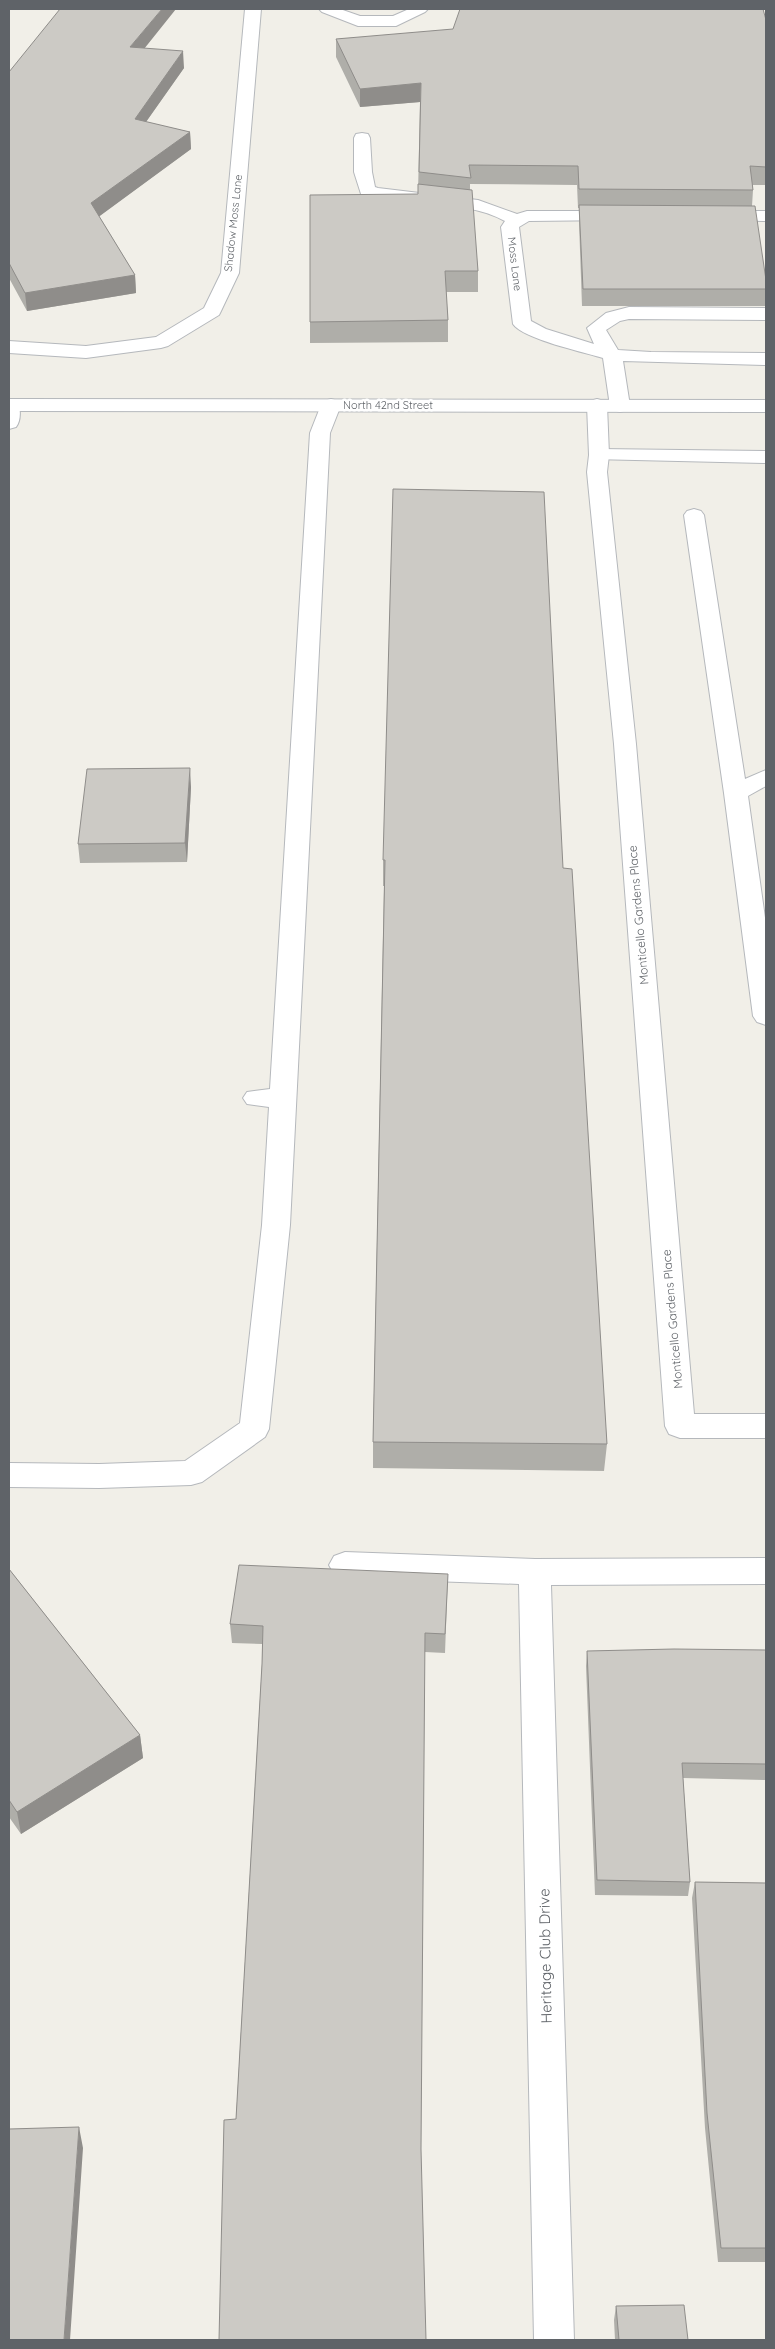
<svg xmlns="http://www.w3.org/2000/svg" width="775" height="2349" viewBox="0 0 775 2349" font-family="Quicksand,sans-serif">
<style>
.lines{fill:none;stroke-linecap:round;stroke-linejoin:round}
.service-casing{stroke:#b5b8bc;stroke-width:2}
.minor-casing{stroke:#b5b8bc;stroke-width:2}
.tertiary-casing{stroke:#b5b8bc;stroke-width:2}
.service{fill:#fff;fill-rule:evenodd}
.minor{fill:#fff;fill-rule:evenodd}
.tertiary{fill:#fff;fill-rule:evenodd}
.wall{fill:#afaea9}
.shaded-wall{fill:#8f8d8a}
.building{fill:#cccac5;stroke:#8f8d8a}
.labels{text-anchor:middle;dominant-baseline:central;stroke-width:5;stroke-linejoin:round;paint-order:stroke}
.far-street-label{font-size:11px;fill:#5f6368;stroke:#fff}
.street-label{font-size:12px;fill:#5f6368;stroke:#fff}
.near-street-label{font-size:15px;fill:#5f6368;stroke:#fff}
</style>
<rect width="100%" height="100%" fill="#f1efe8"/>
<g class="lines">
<g class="service-casing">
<path id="service" d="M362 133 368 134 370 138 372 172 375 187 378 188 478 200 517 214 527 211H623L626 215 623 219 617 220 529 221 519 227 531 321 546 329 594 344 587 328 606 313 629 307 766 308V320L629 319 620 321 606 330 618 350 651 352 766 353V365L623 361 630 406 627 410 620 412 613 410 610 406 603 358C584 352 523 339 513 324L501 227 505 221C461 197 408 210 361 194L354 172V138L356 134Z
M720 211H766V221L714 220 711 216 714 212Z
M9 399 17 401C21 408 21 421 16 427L9 429Z
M331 399 338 401 341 405 330 433 290 1225 269 1429 265 1437 202 1482 191 1485 99 1488 9 1487V1463L99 1464 185 1461 240 1423 262 1225 269 1107 247 1104 243 1098 247 1092 270 1089 310 433 321 405 324 401Z
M599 449 766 451V463L592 459 589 455 592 451Z
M694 509 701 511 704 515 745 779 766 770V786L748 796 766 925V1025L757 1022 753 1016 724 793 684 515 687 511Z"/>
</g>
<g class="minor-casing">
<path id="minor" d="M245 9H261L239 273 221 311 219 315 168 346 161 348 86 358 9 353V341L86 346 156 337 204 308 221 273Z
M319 9H340L360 16H393L409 9H428L425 12 396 26H358L322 12Z
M597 399 604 401 607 405 609 455 607 472 636 744 694 1414H766V1438H680L669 1434 665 1426 614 744 587 472 589 455 587 405 590 401Z
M345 1552 535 1559 766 1558V1584L551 1585 574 2340H534L519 1584 345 1578 334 1574 329 1565 334 1556Z"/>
</g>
<g class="tertiary-casing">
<path id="tertiary" d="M9 399 766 400V412L9 411Z"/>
</g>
<use href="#service" class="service"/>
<use href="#minor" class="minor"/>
<use href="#tertiary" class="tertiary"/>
</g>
<path class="wall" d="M766 20V185H753V190L752 206 766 280V306H582L579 222V208H578L577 185 470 184V190L478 271V292H446L448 320V342L310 343V322L418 194 420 102 360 107 336 57V39Z
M144 48 184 68 146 122 190 132 191 149 99 216 135 275 136 293 27 311 9 278V72Z
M191 787 187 862 80 863 78 844Z
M383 860 563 868 607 1444 604 1471 373 1468V1442L384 886H383Z
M9 1569 140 1735 143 1758 21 1834 9 1817Z
M448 1574 445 1653 425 1652 236 2119 262 1664V1644L232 1643 230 1624Z
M766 1650V1780L683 1778 690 1882 688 1896 595 1895 586 1666 587 1651Z
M695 1882 766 1883V2262H718L705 2128 692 1898Z
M616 2306 688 2340H615L614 2320Z"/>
<path class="shaded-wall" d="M162 9H176L132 64 130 47Z
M183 51 184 68 136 136 135 119Z
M421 83 420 102 360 107V89Z
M190 132 191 149 93 221 91 203Z
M135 275 136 293 27 311 25 293Z
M190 768 191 787 187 862 185 843Z
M140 1735 143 1758 21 1834 17 1812Z
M79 2127 83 2148 70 2340H64Z"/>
<path class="building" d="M60 9H162L130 47 183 51 135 119 190 132 91 203 135 275 25 293 9 263V72Z
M460 9H763L766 20V167L750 166 753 190 579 189 578 166 469 165 471 178 419 172 421 83 360 89 336 39 453 29Z
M418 184 472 190 478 271H445L448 320 310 322V195L418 194Z
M579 205 755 206 766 280V289H583Z
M393 489 544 492 563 868 572 869 607 1444 373 1442 385 860H383Z
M190 768 185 843 78 844 87 769Z
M239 1565 448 1574 445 1634 425 1633 421 2149 426 2340H219L224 2120 236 2119 262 1664 263 1626 230 1624Z
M9 1569 140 1735 17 1812 9 1800Z
M674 1649 766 1650V1764L682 1763 690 1882 597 1880 587 1651Z
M695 1882 766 1883V2248H721L707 2113Z
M79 2127 64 2340H9V2129Z
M684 2305 688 2340H619L616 2306Z"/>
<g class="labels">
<g class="far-street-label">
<text transform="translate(233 223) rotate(-84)">Shadow Moss Lane</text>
<text transform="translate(515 264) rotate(83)">Moss Lane</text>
<text x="388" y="405">North 42nd Street</text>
</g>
<g class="street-label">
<text transform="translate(638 915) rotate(-95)">Monticello Gardens Place</text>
<text transform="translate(672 1319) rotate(-95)">Monticello Gardens Place</text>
</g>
<g class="near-street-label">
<text transform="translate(545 1956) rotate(-91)">Heritage Club Drive</text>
</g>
</g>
<rect width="775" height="2349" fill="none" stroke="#5f6368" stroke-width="20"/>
</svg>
